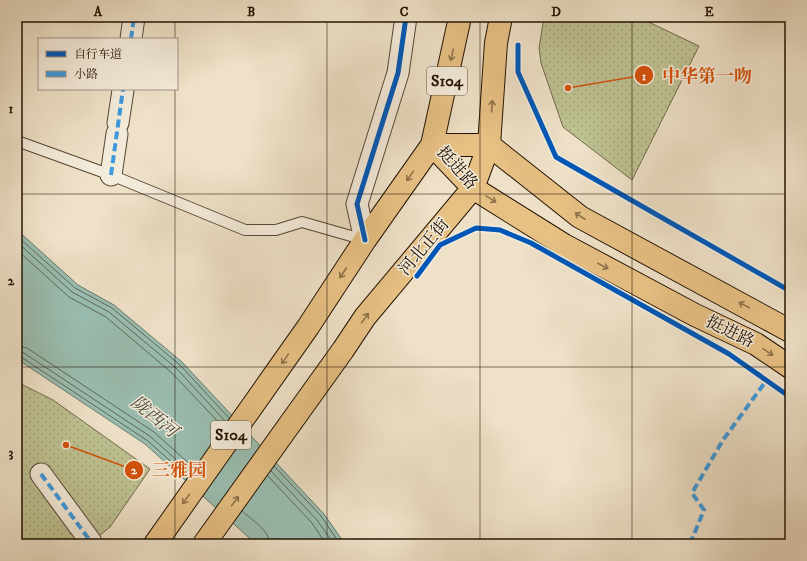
<svg xmlns="http://www.w3.org/2000/svg" width="807" height="561" viewBox="0 0 807 561" font-family="'IM FELL DW Pica','Noto Serif SC',serif">
<style>
.grass{fill:url(#grass-dots);stroke:#706a4a}
.water{fill:#9abeb1;stroke:#6a7a6b}
.lines{fill:none;stroke-linecap:round;stroke-linejoin:round}
.shore{stroke:#5e685a;stroke-width:1}
.lane-casing{stroke:#564634;stroke-width:12}
.street-casing{stroke:#564634;stroke-width:23}
.primary-casing{stroke:#231303;stroke-width:24}
.lane{stroke:#f4ecdb;stroke-width:10}
.street{stroke:#f4ecdb;stroke-width:21}
.primary{stroke:#e7c084;stroke-width:22}
.quiet{stroke:#3c9add;stroke-width:4;stroke-dasharray:8 4;stroke-linecap:butt}
.cycleway-casing{stroke:#f4ecdb;stroke-width:8}
.cycleway{stroke:#0057b8;stroke-width:5}
.oneway{stroke:#8f724a}
.grid{fill:none;stroke:#231303;stroke-width:1;stroke-opacity:0.55}
.labels{text-anchor:middle;dominant-baseline:central;stroke-width:3;stroke-linejoin:round;paint-order:stroke}
.shield{fill:#f4ecdb;stroke:#625444;stroke-width:1}
.shield-label{font-size:16px;font-weight:bold;fill:#231303}
.street-label{font-size:17px;fill:#231303;stroke:#f4ecdb}
.water-label{font-size:18px;font-style:italic;fill:#4d4f40;stroke:#f4ecdb}
.leader{fill:none;stroke:#d4520b;stroke-width:1.5}
.callout-dot{fill:#d4520b;stroke:#f4ecdb;stroke-width:1.5}
.mark-label{font-size:12px;text-anchor:middle;font-weight:bold;fill:#fff}
.callout-label{font-size:18px;text-anchor:middle;font-weight:bold;fill:#d4520b;stroke:#f4ecdb;stroke-width:3;stroke-linejoin:round;paint-order:stroke}
.neatline{fill:none;stroke:#231303;stroke-width:1.5}
.grid-label{font-size:13px;text-anchor:middle;font-weight:bold;fill:#231303}
</style>
<defs>
<pattern id="grass-dots" width="8" height="8" patternUnits="userSpaceOnUse"><rect width="8" height="8" fill="#bec192"/><path d="M2 2h.1M6 6h.1" fill="none" stroke="#a3a57c" stroke-width="1.8" stroke-linecap="round"/></pattern>
</defs>
<rect width="100%" height="100%" fill="#eee1c8"/>
<filter id="stains"><feTurbulence type="fractalNoise" baseFrequency=".005" numOctaves="4"/><feColorMatrix values="0 0 0 0 .2 0 0 0 0 .09 0 0 0 0 .02 0 0 0 .5 -.17"/></filter>
<radialGradient id="worn" r=".72"><stop offset=".6" stop-color="#630" stop-opacity="0"/><stop offset="1" stop-color="#630" stop-opacity=".3"/></radialGradient>
<path class="grass" d="M544 17H638L699 46 632 180 563 127 541 63 539 48Z
M17 382 53 400 150 469 110 527 89 544H17Z"/>
<path class="water" d="M17 230 78 285 114 305 182 362 324 514 345 544H256L145 444 17 359Z"/>
<g class="lines">
<path class="shore" d="M17 236 75 288 112 308 180 365 229 418
M17 242 72 292 109 312 176 368 226 422
M17 250 69 297 106 317 172 373 223 427
M17 345 27 348 154 432 194 468
M17 351 24 353 151 437 191 473
M17 356 21 357 148 441 188 477
M274 466 321 516 340 544
M271 471 317 520 334 544
M268 476 312 523 326 544
M242 511C252 520 269 530 270 544"/>
<g class="lane-casing">
<path id="lane" d="M17 141 111 175 245 230H276L302 222 365 240"/>
</g>
<g class="street-casing">
<path id="street" d="M131 39 134 17
M118 123 123 90
M111 175 117 134
M365 240 357 204 398 73 406 17
M41 474 91 542V544"/>
</g>
<g class="primary-casing">
<path id="primary" d="M432 145 473 188 564 245 695 315 756 344 790 367
M432 145H489L580 217 790 331
M155 544 308 327 365 240 432 145 460 17
M204 544 343 350 365 317 473 188 489 145 496 43 501 17"/>
</g>
<use href="#lane" class="lane"/>
<use href="#street" class="street"/>
<use href="#primary" class="primary"/>
<path class="quiet" d="M131 39 134 17
M111 175 123 89
M41 474 91 542V544
M690 544 704 510 692 493 723 440 766 381"/>
<g class="cycleway-casing">
<path id="cycleway" d="M518 45V72L556 157 790 291
M365 240 357 204 398 73 406 17
M417 276 440 245 476 228 500 230 531 243 729 354 790 397"/>
</g>
<use href="#cycleway" class="cycleway"/>
</g>
<defs><path id="oneway-shaft" d="M-6 0H5M1.5-3L5.5 0L1.5 3" fill="none" stroke-width="1.6" stroke-linecap="round" stroke-linejoin="round"/></defs>
<g class="oneway">
<use href="#oneway-shaft" transform="translate(452 55) rotate(103)"/>
<use href="#oneway-shaft" transform="translate(492 106) rotate(-86)"/>
<use href="#oneway-shaft" transform="translate(410 176) rotate(125)"/>
<use href="#oneway-shaft" transform="translate(491 199) rotate(32)"/>
<use href="#oneway-shaft" transform="translate(580 216) rotate(-147)"/>
<use href="#oneway-shaft" transform="translate(603 266) rotate(28)"/>
<use href="#oneway-shaft" transform="translate(343 273) rotate(123)"/>
<use href="#oneway-shaft" transform="translate(744 305) rotate(-152)"/>
<use href="#oneway-shaft" transform="translate(365 318) rotate(-54)"/>
<use href="#oneway-shaft" transform="translate(768 352) rotate(35)"/>
<use href="#oneway-shaft" transform="translate(285 359) rotate(125)"/>
<use href="#oneway-shaft" transform="translate(186 499) rotate(125)"/>
<use href="#oneway-shaft" transform="translate(235 501) rotate(-54)"/>
</g>
<path class="grid" d="M175 17V39M327 17V544M480 17V544M632 17V544M175 89V544M17 194H790M17 367H790"/>
<g class="labels">
<g class="shield">
<rect x="427" y="67" width="40" height="28" rx="3"/>
<rect x="211" y="421" width="40" height="28" rx="3"/>
</g>
<g class="shield-label">
<text x="447" y="81">S104</text>
<text x="231" y="435">S104</text>
</g>
<g class="street-label">
<text transform="translate(457 168) rotate(48)">挺进路</text>
<text transform="translate(424 247) rotate(-50)">河北正街</text>
<text transform="translate(730 332) rotate(26)">挺进路</text>
</g>
<g class="water-label">
<text transform="translate(154 417) rotate(39)">陇西河</text>
</g>
</g>
<path class="leader" d="M568 88L644 75M66 445L134 470"/>
<g class="callout-dot">
<circle cx="568" cy="88" r="4"/>
<circle cx="66" cy="445" r="4"/>
<circle cx="644" cy="75" r="10"/>
<circle cx="134" cy="470" r="10"/>
</g>
<g class="mark-label">
<text x="644" y="80">1</text>
<text x="134" y="474">2</text>
</g>
<g class="callout-label">
<text x="707" y="82">中华第一吻</text>
<text x="179" y="476">三雅园</text>
</g>
<rect width="807" height="561" fill="none" stroke="#eee1c8" stroke-width="44"/>
<rect x="38" y="38" width="140" height="52" fill="#f4ecdb" stroke="#a09585"/>
<rect x="46" y="51" width="20" height="6" fill="#0057b8" stroke="#a09585"/>
<text x="74" y="58" font-size="12" fill="#231303">自行车道</text>
<rect x="46" y="71" width="20" height="6" fill="#3c9add" stroke="#a09585"/>
<text x="74" y="78" font-size="12" fill="#231303">小路</text>
<rect x="22" y="22" width="763" height="517" class="neatline"/>
<g class="grid-label">
<text x="98" y="16">A</text>
<text x="251" y="16">B</text>
<text x="404" y="16">C</text>
<text x="556" y="16">D</text>
<text x="709" y="16">E</text>
<text x="11" y="113">1</text>
<text x="11" y="285">2</text>
<text x="11" y="457">3</text>
</g>
<rect width="100%" height="100%" filter="url(#stains)"/>
<rect width="100%" height="100%" fill="url(#worn)"/>
</svg>
